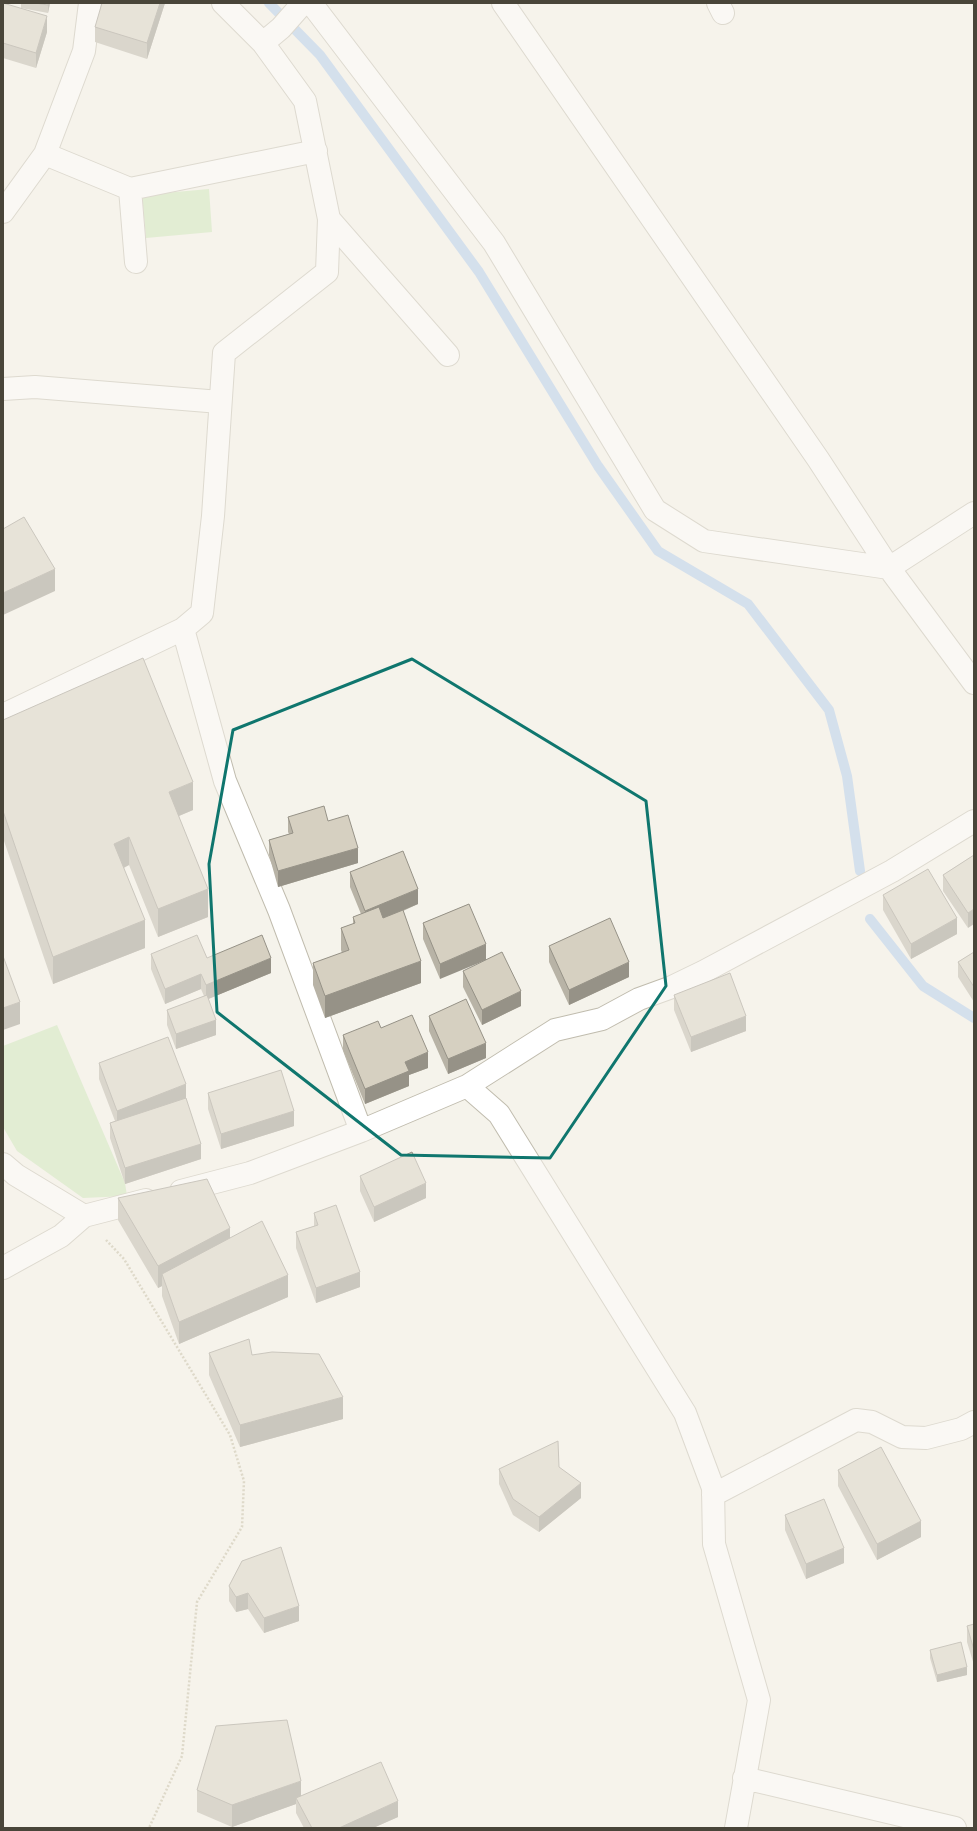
<svg xmlns="http://www.w3.org/2000/svg" width="977" height="1831" viewBox="0 0 977 1831" font-family="'Fira Sans Condensed',sans-serif">
<style>
.green{fill:#cae6b6}
.lines{fill:none;stroke-linecap:round;stroke-linejoin:round}
.stream{stroke:#abc9ee;stroke-width:10}
.minor-casing{stroke:#c0bcae;stroke-width:24}
.path{stroke:#c1baa0;stroke-width:2.5;stroke-dasharray:2 2;stroke-linecap:butt}
.minor{stroke:#fff;stroke-width:22}
.wall{fill:#b8b3a6}
.shaded-wall{fill:#969287}
.building{fill:#d6d0c1;stroke:#969287}
.marked{fill:none;stroke:#0f766e;stroke-width:3;stroke-linejoin:round}
</style>
<rect width="100%" height="100%" fill="#f5f3eb"/>
<path class="green" d="M209 189 212 232 146 238 142 195Z
M57 1025 125 1183 127 1196 83 1198 17 1151 3 1127V1046Z"/>
<g class="lines">
<path class="stream" d="M269 3 320 55 479 272 598 466 658 551 748 604 829 710 847 776 860 871
M870 919 923 986 974 1018"/>
<g class="minor-casing">
<path id="minor" d="M223 3 263 43
M303 3 281 28 263 43 305 101 329 219 327 272 224 353 213 516 202 613 183 629 225 781 279 910 361 1131
M311 3 494 243 655 510 704 541 889 568 974 513
M503 3 818 459 889 568 974 683
M718 3 723 13
M45 154 130 189 316 151
M130 189 136 262
M3 212 45 154 84 51 90 3
M329 219 448 355
M3 389 35 387 220 402
M3 715 183 629
M467 1086 499 1114 685 1413 713 1488 714 1544 759 1700 736 1828
M3 1164 16 1175 84 1216
M181 1191 250 1173 361 1131 467 1086 555 1030 602 1019 639 999 672 987 703 972 892 871 974 821
M3 1268 61 1236 84 1216 146 1200
M713 1495 856 1420 872 1422 902 1437 926 1438 961 1429 974 1422
M744 1778 955 1828"/>
</g>
<path class="path" d="M106 1240 124 1259 230 1435 244 1481 242 1527 197 1602 182 1756 149 1828"/>
<use href="#minor" class="minor"/>
</g>
<path class="wall" d="M3 3 47 32 36 68 3 58Z
M21 3H50L48 13 21 8Z
M165 3 147 59 95 42V27Z
M3 720 193 810 179 816 208 917 158 937 129 865 124 868 145 948 53 984 3 838Z
M288 817 328 821 358 863 278 887 269 855V840L289 834 288 832Z
M974 855 968 928 943 891V875Z
M350 872 418 904 403 911 421 983 325 1018 313 985V963L342 953 341 950V928L353 924V917L361 914 350 887Z
M883 895 957 934 911 959 883 910Z
M469 904 440 979 423 939V923Z
M549 946 629 977 569 1005 549 962Z
M974 952V1002L958 977V962Z
M151 954 207 958 271 973 208 999 216 1035 176 1049 167 1025V1010L204 996 201 989 165 1004 151 969Z
M463 971 521 1006 482 1025 463 987Z
M674 995 746 1031 691 1052 674 1010Z
M429 1016 486 1058 448 1074 429 1031Z
M381 1028 428 1068 409 1075V1086L365 1104 343 1050V1035Z
M99 1063 186 1099 201 1159 125 1184 110 1138V1123L115 1121 99 1079Z
M208 1093 294 1126 221 1149 208 1109Z
M360 1176 426 1198 374 1222 360 1191Z
M118 1198 230 1238 288 1297 179 1344 162 1296V1286L158 1288 118 1220Z
M314 1213 360 1287 316 1303 296 1248V1232L314 1226Z
M209 1353 252 1355 343 1419 240 1447 209 1375Z
M559 1467 581 1498 539 1532 513 1515 499 1484V1469Z
M838 1470 921 1537 877 1560 838 1486Z
M785 1515 844 1563 806 1579 785 1530Z
M242 1561 299 1621 264 1633 248 1609 236 1612 229 1601V1586Z
M974 1624V1665L967 1642V1626Z
M930 1650 967 1675 937 1682 930 1658Z
M197 1790 301 1796 398 1817 373 1828H304L296 1813V1804L232 1827 197 1812Z"/>
<path class="shaded-wall" d="M48 3H50L48 13Z
M160 3H165L147 59V43Z
M47 16V32L36 68V53Z
M55 569V591L3 615V593Z
M193 782V810L169 820V792Z
M129 837V865L114 872V844Z
M358 848V863L278 887V871Z
M208 889V917L158 937V909Z
M418 889V904L365 926V911Z
M974 909V924L968 928V913Z
M957 918V934L911 959V944Z
M145 920V948L53 984V957Z
M486 944V960L440 979V964Z
M271 958V973L206 1000V985Z
M421 961V983L325 1018V996Z
M629 962V977L569 1005V990Z
M201 974V989L165 1004V989Z
M521 991V1006L482 1025V1010Z
M20 1002V1024L3 1030V1008Z
M746 1016V1031L691 1052V1037Z
M216 1020V1035L176 1049V1034Z
M486 1043V1058L448 1074V1059Z
M428 1052V1068L409 1075V1086L365 1104V1089L405 1062Z
M186 1084V1100L117 1126V1111Z
M294 1111V1126L221 1149V1134Z
M201 1144V1159L125 1184V1168Z
M426 1183V1198L374 1222V1207Z
M230 1228V1250L162 1274V1286L158 1288V1266Z
M360 1272V1287L316 1303V1288Z
M288 1275V1297L179 1344V1322Z
M343 1397V1419L240 1447V1425Z
M581 1483V1498L539 1532V1517Z
M921 1521V1537L877 1560V1544Z
M844 1548V1563L806 1579V1564Z
M248 1593V1609L236 1612V1597Z
M299 1606V1621L264 1633V1618Z
M967 1667V1675L937 1682V1675Z
M301 1781V1803L296 1798V1804L232 1827V1805Z
M398 1801V1817L373 1828H339Z"/>
<path class="building" d="M3 3 47 16 36 53 3 43Z
M35 3H48V5Z
M102 3H160L147 43 95 27Z
M24 517 55 569 3 593V529Z
M143 658 193 782 169 792 208 889 158 909 129 837 114 844 145 920 53 957 3 811V720Z
M324 806 328 821 348 815 358 848 278 871 269 840 293 833 288 817Z
M403 851 418 889 365 911 350 872Z
M974 855V909L968 913 943 875Z
M928 869 957 918 911 944 883 895Z
M469 904 486 944 440 964 423 923Z
M379 907 383 918 403 910 421 961 325 996 313 963 349 950 341 928 355 923 353 917Z
M610 918 629 962 569 990 549 946Z
M197 935 207 958 262 935 271 958 206 985 201 974 165 989 151 954Z
M502 952 521 991 482 1010 463 971Z
M974 952V987L958 962Z
M3 956 20 1002 3 1008Z
M730 973 746 1016 691 1037 674 995Z
M207 995 216 1020 176 1034 167 1010Z
M466 999 486 1043 448 1059 429 1016Z
M412 1015 428 1052 405 1062 409 1071 365 1089 343 1035 378 1021 381 1028Z
M168 1037 186 1084 117 1111 99 1063Z
M281 1070 294 1111 221 1134 208 1093Z
M186 1098 201 1144 125 1168 110 1123Z
M412 1152 426 1183 374 1207 360 1176Z
M207 1179 230 1228 158 1266 118 1198Z
M336 1205 360 1272 316 1288 296 1232 318 1225 314 1213Z
M262 1221 288 1275 179 1322 162 1274Z
M249 1339 252 1355 272 1352 319 1354 343 1397 240 1425 209 1353Z
M558 1441 559 1467 581 1483 539 1517 513 1499 499 1469Z
M881 1447 921 1521 877 1544 838 1470Z
M824 1499 844 1548 806 1564 785 1515Z
M281 1547 299 1606 264 1618 248 1593 236 1597 229 1586 242 1561Z
M974 1624V1650L967 1626Z
M961 1642 967 1667 937 1675 930 1650Z
M287 1720 301 1781 232 1805 197 1790 216 1726Z
M381 1762 398 1801 339 1828H312L296 1798Z"/>
<path d="M0 0H977V1831H0ZM412 659 646 801 666 986 550 1158 401 1155 217 1012 209 864 233 730Z" fill="#f5f3eb" fill-opacity=".55" fill-rule="evenodd"/>
<path class="marked" d="M412 659 646 801 666 986 550 1158 401 1155 217 1012 209 864 233 730Z"/>
<rect width="977" height="1831" fill="none" stroke="#494539" stroke-width="8"/>
</svg>
